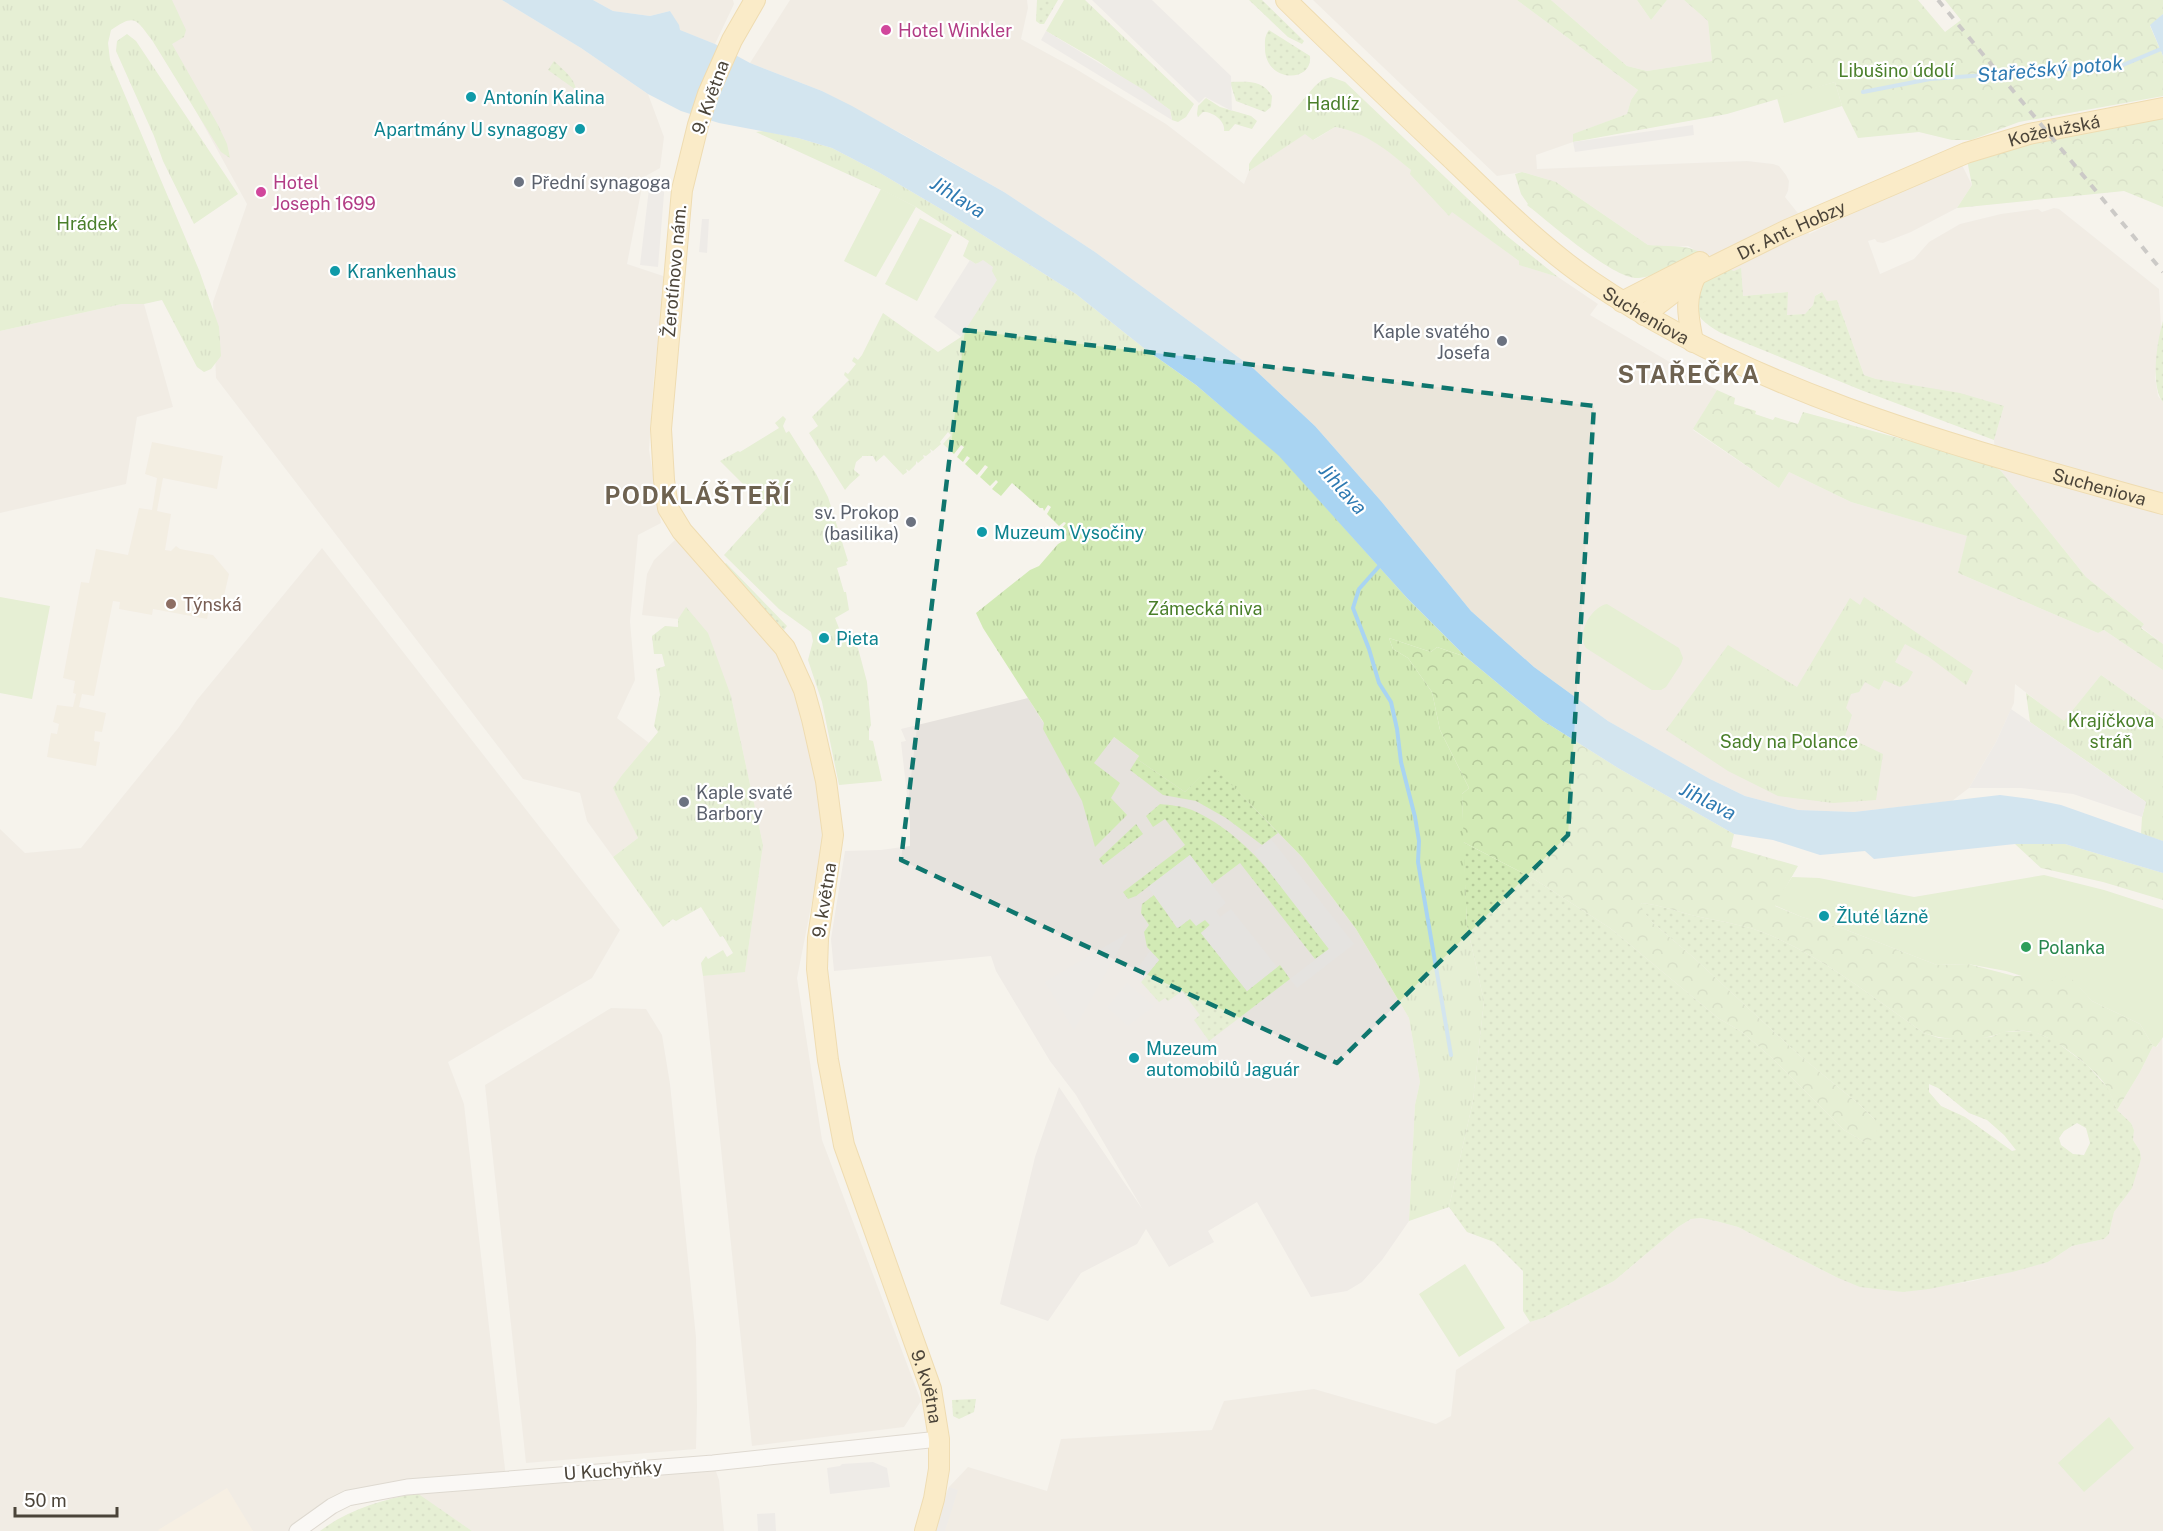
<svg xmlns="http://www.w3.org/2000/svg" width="2163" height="1531" viewBox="0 0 2163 1531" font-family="'Public Sans',sans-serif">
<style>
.residential{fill:#eae5da}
.commercial{fill:#f7ead8}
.industrial{fill:#e6e2dd}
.education{fill:#efe8d6}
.grass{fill:url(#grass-dots);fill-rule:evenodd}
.forest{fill:url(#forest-crowns)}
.park{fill:url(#park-tufts)}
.pitch{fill:#d2eab5}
.parking{fill:#e5e3e0}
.water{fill:#a9d4f2}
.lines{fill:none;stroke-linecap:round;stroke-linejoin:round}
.stream{stroke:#a9d4f2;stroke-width:4}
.minor-casing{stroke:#c2bbae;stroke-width:17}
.major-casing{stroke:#e6c16a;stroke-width:22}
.minor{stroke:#fff;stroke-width:15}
.major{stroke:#ffe39c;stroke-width:20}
.rail{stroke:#9a9a9a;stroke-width:4;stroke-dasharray:8 8;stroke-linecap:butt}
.marked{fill:none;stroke:#0f766e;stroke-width:4.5;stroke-dasharray:12 8;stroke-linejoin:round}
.hotel-dot{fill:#d1479c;stroke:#fff;stroke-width:2}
.culture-dot{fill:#0f9aa8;stroke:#fff;stroke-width:2}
.worship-dot{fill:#6b7280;stroke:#fff;stroke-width:2}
.education-dot{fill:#8d6e63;stroke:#fff;stroke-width:2}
.leisure-dot{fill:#2e9e5b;stroke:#fff;stroke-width:2}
.labels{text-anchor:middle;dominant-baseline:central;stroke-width:4.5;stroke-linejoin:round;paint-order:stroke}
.hotel-label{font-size:18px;fill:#b23c85;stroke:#fff;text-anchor:start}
.park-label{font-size:18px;fill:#4a7f2a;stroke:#fff}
.culture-label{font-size:18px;fill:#0d838f;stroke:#fff;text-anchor:start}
.street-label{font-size:18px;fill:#4b4439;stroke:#fff}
.worship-label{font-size:18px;fill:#5b616d;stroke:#fff;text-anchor:start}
.education-label{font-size:18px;fill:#785e54;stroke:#fff;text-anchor:start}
.leisure-label{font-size:18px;fill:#27864d;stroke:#fff;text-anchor:start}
.water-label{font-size:20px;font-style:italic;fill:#2e7ab2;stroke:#fff}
.district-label{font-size:24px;font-weight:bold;letter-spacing:1.5px;fill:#6e6250;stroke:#fff}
</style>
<defs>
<pattern id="grass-dots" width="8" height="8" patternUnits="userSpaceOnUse" patternTransform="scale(1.5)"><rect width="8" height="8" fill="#d2eab5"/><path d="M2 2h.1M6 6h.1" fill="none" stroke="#b6ca9c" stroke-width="1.8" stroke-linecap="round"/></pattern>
<pattern id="forest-crowns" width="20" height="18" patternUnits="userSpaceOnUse" patternTransform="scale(1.5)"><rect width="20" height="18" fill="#d2eab5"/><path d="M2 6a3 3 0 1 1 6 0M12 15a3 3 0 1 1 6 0" fill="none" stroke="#b6ca9c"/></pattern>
<pattern id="park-tufts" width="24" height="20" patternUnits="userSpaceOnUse" patternTransform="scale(1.5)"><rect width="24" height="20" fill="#d2eab5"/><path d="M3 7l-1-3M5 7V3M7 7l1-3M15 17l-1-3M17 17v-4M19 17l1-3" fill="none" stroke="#b6ca9c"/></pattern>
</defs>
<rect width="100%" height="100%" fill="#f6f3ec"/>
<path class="residential" d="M143 0H502L581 48 648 94 664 137 660 168 644 177 627 264 666 277 654 375 649 450 661 523 638 535 630 621 635 680 617 718 649 743 622 775 614 788 638 838 613 857 587 821 580 793 523 779 216 378 213 302 247 204 140 9Z
M593 0H733L734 4 715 44 679 30 670 11 650 16 613 11Z
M790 0H1027L1028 8 1021 39 1076 69 1166 124 1244 184 1249 171 1305 133 1314 140 1335 127 1353 130 1382 146 1411 170 1449 215 1452 211 1519 261 1520 265 1558 277 1598 304 1590 315 1717 390 1693 430 1779 488 1789 472 1851 502 1968 536 1958 573 2098 633 2104 630 2163 670V719L2101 675 2064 722 2015 684 2014 703 1996 742 1969 788 1952 801 1854 812 1798 810 1745 796 1710 779 1608 721 1534 667 1471 611 1381 501 1315 426 1253 368 1095 252 1004 192 906 136 822 91 750 63Z
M1313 0H1517L1638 90 1631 100 1627 114 1574 134 1573 142 1536 155 1537 169 1747 161 1773 164 1779 166 1786 175 1789 181 1788 191 1785 197 1801 217 1809 234 1961 163 1972 185 1957 208 1911 232 1883 243 1877 242 1875 239 1868 241 1880 274 1914 259 1929 242 1960 224 2001 214 2038 209 2042 212 2054 208 2059 209 2159 289 2161 329 2155 377 2158 396 2163 402V644L2141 627 2144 624 2086 577 2001 471 1990 463 1995 455 1994 440 2004 406 1876 379 1864 375 1837 300 1827 301 1821 292 1815 296 1813 305 1805 314 1786 315 1788 292 1743 296 1734 271 1724 267 1688 246 1665 247 1648 245 1556 182 1522 172 1497 176Z
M1551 0H1637L1651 20 1667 0H1684L1708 21 1712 61 1647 71 1627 66Z
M122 304H144L173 407 137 417 126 484 0 513V331Z
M676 539 790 658 826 831 797 978 822 1140 921 1401 904 1427 752 1446 703 976 745 971 763 845 731 696 694 618 686 608 678 619 642 615 647 574 654 560Z
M322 548 620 930 592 978 448 1062 464 1104 506 1478 713 1463 719 1480 724 1531H472L407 1487 368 1493 297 1531H0V829L25 853 81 848 179 727 197 700Z
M611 1008 646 1009 662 1035 670 1084 696 1337 697 1407 696 1449 526 1463 485 1085Z
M2162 1037 2163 1531H928L949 1487 968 1467 1047 1491 1061 1439 1212 1430 1224 1401 1314 1389 1436 1424 1451 1416 1456 1370 1530 1322 1543 1318 1614 1281 1678 1227 1691 1219 1701 1218 1716 1221 1738 1227 1836 1277 1903 1292 1973 1281 2048 1262 2072 1246 2104 1239 2109 1234 2114 1212 2121 1203 2141 1159 2140 1151 2133 1140 2134 1130 2131 1123 2117 1110 2140 1072 2153 1046 2157 1047Z"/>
<path class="commercial" d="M227 1488 253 1531H159L158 1530Z"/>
<path class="industrial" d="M1028 698 1043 722 1114 737 1139 756 1138 759 1212 764 1302 857 1356 929 1409 1018 1420 1082 1415 1105 1409 1221 1382 1260 1362 1282 1347 1291 1311 1297 1257 1202 1208 1231 1214 1242 1169 1267 1146 1229 1137 1244 1081 1273 1048 1321 1000 1304 1035 1157 1059 1087 1143 1210 1076 1095 1050 1061 996 971 991 956 834 971 831 939 845 851 881 850 910 846V821L901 742 906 741 901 729Z"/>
<path class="education" d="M152 442 223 456 217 489 163 478 157 511 171 514 165 550 171 551 176 546 180 549 213 555 229 574 221 609 210 606 207 619 153 609 152 615 119 609 120 602 113 601 94 696 82 694 79 707 106 713 102 732 95 731 94 741 100 742 96 766 47 757 51 733 57 734 59 724 53 722 57 705 73 707 76 694 73 693 75 681 63 678 81 582 89 583 96 549 128 555 139 508 152 510 157 478 145 474Z"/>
<path class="grass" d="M1037 0H1058L1044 24H1040L1036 21Z
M1249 0H1262L1304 41 1302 44 1288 37Z
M1269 30 1310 56C1313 83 1266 83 1265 49 1265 42 1264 37 1269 30Z
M554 61C562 69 575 78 576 90L548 70Z
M1230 82C1247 82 1262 79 1272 96L1271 107 1265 112 1236 101Z
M1206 98 1220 107 1251 116 1257 121 1252 129 1235 124 1229 131H1224C1226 121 1212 111 1203 112L1198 117 1197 114 1198 106Z
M1724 267 1734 271 1741 268 1743 296 1788 292 1787 315 1805 314 1813 305 1815 296 1822 292 1827 301 1837 300 1864 375 1876 379 1960 393 2004 406 1994 440 1861 390 1721 333C1694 317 1692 311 1701 281Z
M2163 321V402C2150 386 2157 341 2163 321Z
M726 563 787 626 784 630 724 565Z
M1137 759 1185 792 1212 764 1278 833 1262 845 1226 818 1196 801 1163 795 1130 770Z
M1160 804C1170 805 1182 806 1192 810 1253 837 1289 898 1329 949L1315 959 1240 863 1212 884 1190 855 1136 896 1128 899 1123 892 1185 845 1165 819 1153 827 1146 816Z
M1136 824 1143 834 1103 865 1099 859Z
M1463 842 1534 879 1610 928 1718 1018 1742 1032 1772 1058 1844 1130 1866 1143 1875 1120 1860 1105 1799 1055 1693 957 1653 923 1638 906 1642 903C1661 905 1678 912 1696 916 1722 922 1748 925 1772 936 1827 960 1875 999 1924 1033L1939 1038 1959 1039 1991 1037 2003 1032 2024 1031 2035 1032 2055 1041 2087 1065 2108 1088 2117 1110 2131 1123 2134 1130 2133 1140 2140 1151 2141 1159 2132 1188 2114 1212 2109 1234 2104 1239 2072 1246 2048 1262 2012 1272 1929 1289 1903 1292 1860 1287 1836 1277 1738 1227 1716 1221 1701 1218 1691 1219 1678 1227 1614 1281 1543 1318 1530 1322 1523 1311V1271L1494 1242 1467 1232 1449 1207 1473 1101 1484 1001 1467 926ZM1929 1084 1938 1088 1969 1113 1987 1120 2004 1135 2016 1150 2012 1151 1965 1117 1941 1106 1929 1092ZM2077 1123 2086 1128 2090 1143 2084 1155 2073 1154 2061 1145 2059 1138 2064 1131Z
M1154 895 1177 928 1190 918 1205 919 1210 925 1201 933 1247 991 1280 965 1290 979 1209 1041 1194 1020 1200 1015 1182 991 1168 1001 1165 998 1159 1002 1141 982 1159 960 1147 947 1144 932 1149 925 1141 913 1142 904Z
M976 1399 974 1412 959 1419 953 1416 952 1400Z
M417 1493 472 1531H320C349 1509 382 1500 417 1493Z"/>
<path class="forest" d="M1517 0H1551L1627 66 1647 71 1712 61 1708 21 1684 0H1918L1945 32 1961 20 1945 0H2163V14L2150 26 2163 56V96L2019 122 1971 140H1952L1919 132 1858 138 1842 106 1835 82 1727 114 1573 142V134L1627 114 1631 100 1638 90Z
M1637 0H1667L1651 20Z
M2163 116V207L2124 191 1957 208 1972 185 1967 160 2025 142Z
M1522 172 1556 182 1648 245C1665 247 1684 244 1700 252 1681 261 1660 276 1639 278 1615 281 1548 221 1527 205L1528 204 1521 194 1515 174Z
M1717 390 1735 398 1734 404 1756 411 1755 414 1773 420 1775 417 1798 424 1803 412 1990 463 2001 471 2086 577 2144 624 2141 628 2163 644V670L2104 630 2098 633 1958 573 1967 536 1851 502 1789 472 1779 488 1693 429Z
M1389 638 1431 652 1437 647 1466 657 1542 720 1618 768 1734 834 1731 847 1798 866 1775 906 1802 917 1844 929 1937 965 1968 964 2014 976 2068 974 2092 1001 2140 1024 2153 1046 2140 1072 2117 1110C2114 1103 2111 1096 2108 1089 2098 1070 2054 1036 2032 1032 2024 1030 2013 1031 2005 1032 2000 1033 1996 1035 1992 1036 1971 1042 1944 1040 1924 1033 1875 999 1827 960 1772 936 1748 925 1722 922 1696 916 1678 912 1661 905 1642 903L1639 906 1653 923 1693 957 1799 1055 1860 1105 1875 1120 1877 1131 1875 1138 1866 1143 1844 1130 1772 1058 1742 1032 1718 1018 1610 928 1534 879 1463 842 1462 794 1469 788 1440 730 1432 692 1408 658 1393 649Z
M2015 844H2065L2163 873V900L2103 882 2041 868Z"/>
<path class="park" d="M0 0H172L186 30 184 37 172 44 218 125 227 144 230 158 221 152 152 40C136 19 135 13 111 30L108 43 110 60 199 270 219 327 221 356 211 369 204 372 197 367 162 300 144 304H122L0 331Z
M1064 0H1085L1194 104 1186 117 1178 122 1172 120 1170 110 1098 61 1046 31Z
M127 34 136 41 238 194 194 224 163 161 154 136 116 51 117 41Z
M1331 77 1345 82 1507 236 1558 277 1519 265V261L1452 212 1449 216 1410 174 1411 170C1388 151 1366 132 1335 127L1313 140 1305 134 1249 171V164L1253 158 1315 86 1322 80Z
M764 131 798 138 832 148 880 173 951 215 1076 294 1145 349 1196 385 1280 456 1407 598 1466 657 1437 647 1431 652 1389 638 1393 649 1408 658 1432 692 1440 730 1469 788 1462 794 1467 926 1484 1001 1473 1101 1449 1207 1409 1221 1415 1105 1420 1082 1409 1018 1356 929 1302 857 1212 765 1185 792 1137 759 1139 756 1114 737 1094 763 1120 783 1111 798 1127 815 1095 847 1082 801 1043 729 1044 723 983 628 976 613 1030 570 1039 566 1058 544 1063 541 1061 538 1066 531 1062 528 1066 523 1064 522 1059 526 1047 514 1051 507 1048 505 1044 511 1043 508H1040L1012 483 1001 496 992 489 998 482 996 480 990 486 980 477 988 467 985 465 977 475 965 464 970 458 967 456 963 462 957 457 964 447 961 445 954 454 943 444 951 435 948 432 940 442 941 444 933 451 930 449 931 452 926 456 923 455 924 458 918 463 916 461V464L909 471 906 469 907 472 903 475 884 455 876 462 873 456H862V457L856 462 854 470 860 475 850 484 845 490 809 433 818 426 812 417 849 380 844 375 845 372 848 374 856 364 852 361 854 357 858 360 862 355 883 313 938 352 961 337 980 263 975 264 963 256 969 241 916 207 880 189 756 132Z
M783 416 786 419 783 426 786 433 789 431 816 474 828 497 848 561 846 562 847 565 837 568 844 592H846L849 610 835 618 842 636 854 633 867 682 871 725 869 729V740L873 741 882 781 839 785 822 702 808 660 813 641 811 632 779 609 724 555 767 508 720 461 738 451 740 452 779 428 775 423Z
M1864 597 1973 671 1966 685 1929 657 1905 644 1895 662 1913 672 1908 681 1900 687 1884 680 1879 690 1865 682 1859 692 1851 694 1846 708 1852 715 1845 736 1883 754 1876 800 1833 803 1778 796 1728 771 1666 730 1728 645 1797 687 1850 598 1860 605Z
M686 607 708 633 731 696 763 845 745 972 703 976 701 963 706 956 708 959 723 950 727 957 733 953 723 936 720 937 701 907 676 921 673 919 663 927 613 857 638 838 613 788 622 775 658 732 654 726 660 695 656 669 665 666 662 654H654L652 636 665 626 678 627V619Z
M2101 675 2163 719V841L2141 834 2142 817 2146 802 2030 722 2026 693 2064 721Z"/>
<path class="pitch" d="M1835 82 1842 106 1784 123 1777 98Z
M881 189 916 207 876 277 844 261Z
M920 218 952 235 917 301 885 284Z
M0 597 50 606 32 699 0 693Z
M1607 604 1679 648 1683 658 1681 664 1666 687 1661 690H1652L1586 648C1576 634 1591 607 1607 604Z
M2044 875 2104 890 2163 909V1037L2156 1047 2153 1046 2140 1024 2092 1001 2069 976 2044 983 2006 971 1968 964 1937 965 1844 929 1802 917 1774 905 1792 877 1819 878 1914 897Z
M1465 1264 1505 1328 1459 1357 1419 1294Z
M2109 1417 2134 1448 2084 1492 2058 1463Z"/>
<path class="parking" d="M1092 0H1152L1231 76 1232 111 1205 97 1199 103Z
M1046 31 1144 90 1170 110 1172 120 1041 40Z
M1693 125 1694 135 1575 152 1573 142Z
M650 180 665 182 658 267 640 265Z
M702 219H709L707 253 699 252Z
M970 260 976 264 983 260 993 267 992 271 997 280 961 337 934 317Z
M2011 709 2146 802 2142 817 2073 794 2021 788H1969L1996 742Z
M1271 839 1354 944 1297 988 1290 979 1329 949 1254 852Z
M1190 855 1226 903 1216 911 1220 917 1231 909 1277 967 1247 991 1201 933 1210 925 1205 920 1196 926 1190 919 1178 928 1148 887Z
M1128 933 1074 1030 1045 982Z
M1150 951 1159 960 1141 982 1133 975Z
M1127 983 1154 1006 1128 1026 1107 1007Z
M873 1462 887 1468 890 1487 830 1494 827 1468 840 1466 842 1464Z
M949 1487 958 1490 945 1531H935Z
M775 1513 776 1531H758L757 1514Z"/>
<path class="water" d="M502 0H593L613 11 650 16 670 11 679 25 680 30 715 44 750 63 822 91 852 106 1004 192 1095 252 1253 368 1315 426 1381 501 1471 611 1534 667 1608 721 1710 779 1745 796 1798 810 1854 812 2000 795 2031 799 2061 805 2163 841V873L2065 844H2015L1874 859 1865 851 1820 855 1773 840 1734 834 1618 768 1542 720 1466 657 1407 598 1279 456 1196 385 1145 349 1076 294 951 215 880 173 832 148 798 138 719 123 681 111 648 94 581 48Z
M2163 14V56L2150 25Z"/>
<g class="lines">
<path class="stream" d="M1863 92 1930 79 2123 65 2163 48
M1382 563 1359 589 1353 608 1369 649 1379 683 1391 702 1397 729 1401 762 1415 817 1419 841 1418 862 1451 1055"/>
<g class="minor-casing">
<path id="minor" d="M297 1531 332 1506 348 1498 407 1487 713 1463 939 1439"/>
</g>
<g class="major-casing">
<g id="major">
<path id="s1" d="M755 0 732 40 708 94 698 125 682 190 661 429 664 480 668 508 682 531 785 648 804 690 812 719 826 781 833 835 818 938 817 969 828 1060 844 1145 931 1389 939 1439V1469L934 1499 925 1531"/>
<path id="s2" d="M1286 0C1342 55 1398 108 1455 162 1498 203 1541 247 1591 281 1761 397 1967 449 2163 504"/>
<path d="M1622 302 1700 262"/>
<path id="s3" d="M1644 315 1696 275 1787 230 1966 153 2029 134 2163 108"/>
<path d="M1693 342C1688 315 1684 300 1696 275"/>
</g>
</g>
<use href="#minor" class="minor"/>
<use href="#major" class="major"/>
<path class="rail" d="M1938 0 2163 272"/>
</g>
<path d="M0 0H2163V1531H0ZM965 330 1594 406 1568 835 1337 1063 901 860Z" fill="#f6f3ec" fill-opacity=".55" fill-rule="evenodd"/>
<path class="marked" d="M965 330 1594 406 1568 835 1337 1063 901 860Z"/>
<g class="hotel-dot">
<circle cx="886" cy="30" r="6"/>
<circle cx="261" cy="192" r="6"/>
</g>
<g class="culture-dot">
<circle cx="471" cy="97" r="6"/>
<circle cx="580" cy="129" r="6"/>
<circle cx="335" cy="271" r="6"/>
<circle cx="982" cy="532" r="6"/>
<circle cx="824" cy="638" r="6"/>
<circle cx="1824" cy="916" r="6"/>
<circle cx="1134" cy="1058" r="6"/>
</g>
<g class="worship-dot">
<circle cx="519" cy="182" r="6"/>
<circle cx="1502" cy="341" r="6"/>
<circle cx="911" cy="522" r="6"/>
<circle cx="684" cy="802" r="6"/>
</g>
<circle class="education-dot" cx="171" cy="604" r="6"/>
<circle class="leisure-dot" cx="2026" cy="947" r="6"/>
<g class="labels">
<g class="hotel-label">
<text x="898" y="30">Hotel Winkler</text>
<text x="273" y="182">Hotel<tspan x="273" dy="21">Joseph 1699</tspan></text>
</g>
<g class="park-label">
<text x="1896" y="70">Libušino údolí</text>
<text x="1333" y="103">Hadlíz</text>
<text x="87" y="223">Hrádek</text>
<text x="1205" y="608">Zámecká niva</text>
<text x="2111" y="720">Krajíčkova<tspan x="2111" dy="21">stráň</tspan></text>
<text x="1789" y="741">Sady na Polance</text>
</g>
<g class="culture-label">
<text x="483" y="97">Antonín Kalina</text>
<text x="568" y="129" text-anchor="end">Apartmány U synagogy</text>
<text x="347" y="271">Krankenhaus</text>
<text x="994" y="532">Muzeum Vysočiny</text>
<text x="836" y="638">Pieta</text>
<text x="1836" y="916">Žluté lázně</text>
<text x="1146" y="1048">Muzeum<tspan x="1146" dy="21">automobilů Jaguár</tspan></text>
</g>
<g class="street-label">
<text transform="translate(710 97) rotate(-70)">9. Května</text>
<text stroke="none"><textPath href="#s3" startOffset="453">Koželužská</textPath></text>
<text stroke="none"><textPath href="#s3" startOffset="171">Dr. Ant. Hobzy</textPath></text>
<text transform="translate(674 271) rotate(-85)">Žerotínovo nám.</text>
<text stroke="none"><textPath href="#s2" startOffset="480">Sucheniova</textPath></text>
<text stroke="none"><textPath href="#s2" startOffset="966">Sucheniova</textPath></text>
<text transform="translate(824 900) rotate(-81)">9. května</text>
<text stroke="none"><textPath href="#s1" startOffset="1470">9. května</textPath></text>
<text transform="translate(613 1470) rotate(-4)">U Kuchyňky</text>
</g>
<g class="worship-label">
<text x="531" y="182">Přední synagoga</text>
<text x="1490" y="331" text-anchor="end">Kaple svatého<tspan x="1490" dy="21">Josefa</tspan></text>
<text x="899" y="512" text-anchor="end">sv. Prokop<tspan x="899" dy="21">(basilika)</tspan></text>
<text x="696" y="792">Kaple svaté<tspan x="696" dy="21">Barbory</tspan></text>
</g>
<g class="education-label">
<text x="183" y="604">Týnská</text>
</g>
<g class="leisure-label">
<text x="2038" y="947">Polanka</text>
</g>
<g class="water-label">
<text transform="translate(2050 69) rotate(-5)">Stařečský potok</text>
<text transform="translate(958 197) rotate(32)">Jihlava</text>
<text transform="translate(1343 489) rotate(48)">Jihlava</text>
<text transform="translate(1708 801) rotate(27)">Jihlava</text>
</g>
<g class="district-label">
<text x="1689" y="374">STAŘEČKA</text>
<text x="698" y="495">PODKLÁŠTEŘÍ</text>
</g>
</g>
<path d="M15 1507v9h102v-9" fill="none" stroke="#4b4439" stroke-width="3"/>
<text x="24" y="1507" font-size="18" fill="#4b4439" stroke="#ffffff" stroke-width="4.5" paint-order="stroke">50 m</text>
</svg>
